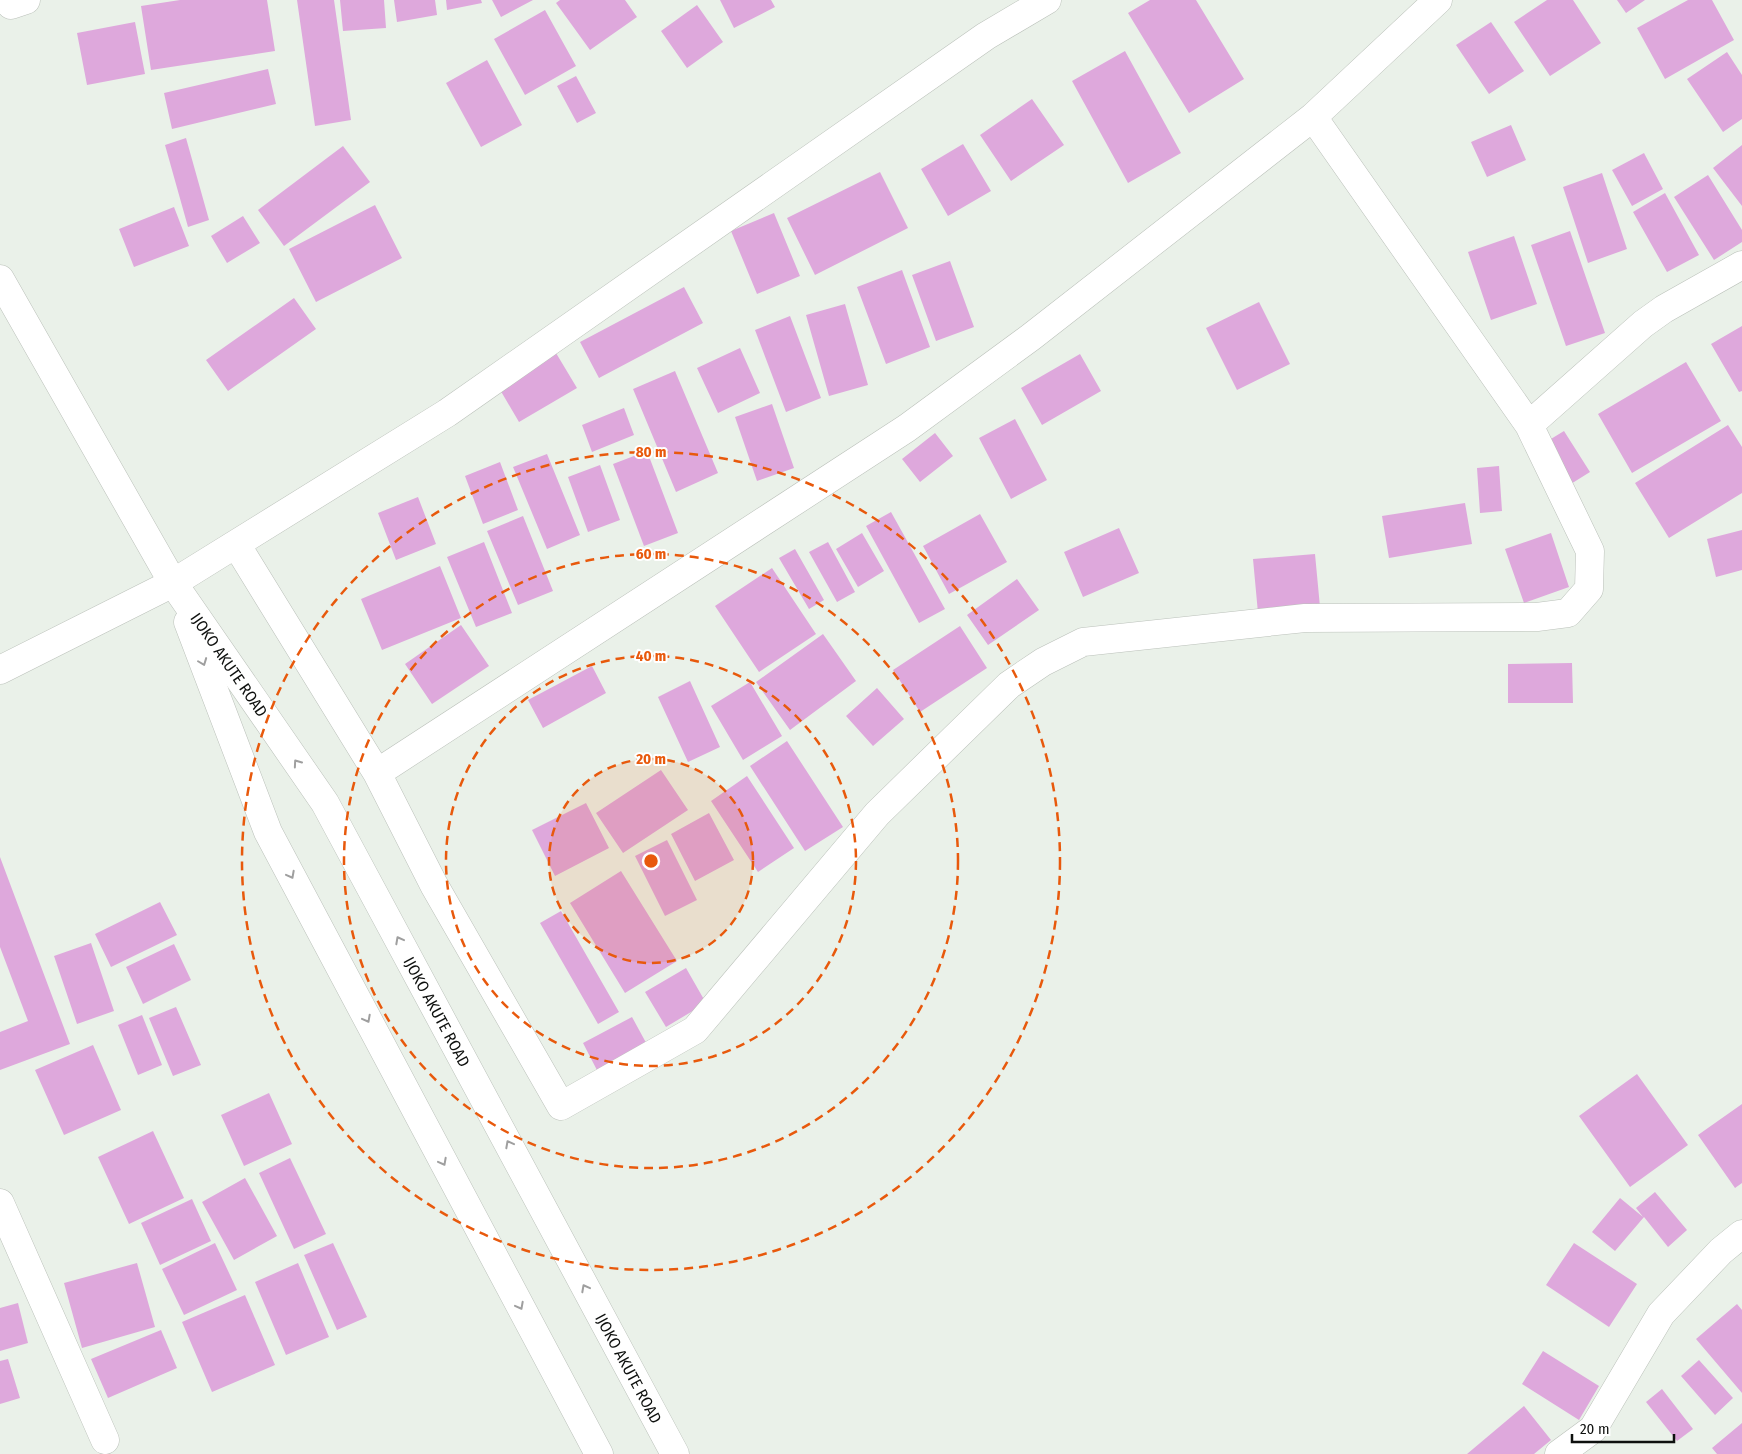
<svg xmlns="http://www.w3.org/2000/svg" width="1742" height="1454" viewBox="0 0 1742 1454" font-family="'Fira Sans Condensed',sans-serif">
<style>
.building{fill:#dea8dc}
.lines{fill:none;stroke-linecap:round;stroke-linejoin:round}
.minor-casing{stroke:#bbc1ba;stroke-width:29}
.major-casing{stroke:#bbc1ba;stroke-width:29}
.minor{stroke:#fff;stroke-width:28}
.major{stroke:#fff;stroke-width:28}
.oneway{stroke:#9f9f9f}
.ring{fill:none;stroke:#e8590c;stroke-width:2.5;stroke-dasharray:9 6}
.labels{text-anchor:middle;dominant-baseline:central;stroke-width:4;stroke-linejoin:round;paint-order:stroke}
.street-label{font-size:16px;fill:#0e100e;stroke:#fff}
.centre{fill:#e8590c;stroke:#fff;stroke-width:2.5}
.ring-label{font-size:15px;text-anchor:middle;font-weight:bold;fill:#e8590c;stroke:#fff;stroke-width:4;stroke-linejoin:round;paint-order:stroke}
</style>
<rect width="100%" height="100%" fill="#eaf1e9"/>
<path class="building" d="M180 0H267L275 51 151 70 141 6Z
M297 0H334L351 120 315 126Z
M340 0H384L386 28 343 31Z
M394 0H435L437 15 397 22Z
M446 0H481L482 3 447 10Z
M492 0H533L501 17Z
M560 0H625L637 17 590 50 556 3Z
M720 0H771L775 7 734 28Z
M1150 0H1196L1244 79 1189 113 1128 13Z
M1547 0H1573L1601 43 1550 76 1514 22Z
M1617 0H1645L1626 13Z
M1688 0H1712L1734 40 1665 79 1637 28Z
M697 5 723 42 687 68 661 31Z
M545 10 576 66 525 95 494 39Z
M135 22 145 74 87 85 77 33Z
M1491 22 1524 71 1489 94 1456 45Z
M1125 51 1181 153 1128 183 1072 81Z
M1727 52 1742 75V119L1723 132 1687 79Z
M487 60 522 125 481 147 446 83Z
M268 69 276 104 172 129 164 93Z
M576 76 596 113 577 123 557 86Z
M1032 99 1064 145 1011 181 980 135Z
M1511 125 1526 160 1487 177 1471 142Z
M186 138 209 220 188 227 165 145Z
M963 144 991 191 948 216 921 169Z
M1742 145V206L1713 168Z
M343 146 370 182 284 246 258 210Z
M1644 153 1663 189 1632 206 1612 170Z
M880 172 908 228 815 275 787 218Z
M1602 173 1627 249 1588 263 1563 187Z
M1708 175 1742 230V242L1714 260 1674 197Z
M1665 193 1699 255 1667 272 1633 212Z
M375 205 402 258 316 302 289 249Z
M174 207 189 246 134 267 119 229Z
M774 213 800 276 757 294 731 231Z
M243 216 260 243 227 263 211 236Z
M1570 231 1605 333 1566 346 1531 245Z
M1514 236 1537 304 1491 320 1468 252Z
M950 261 974 327 936 341 912 275Z
M902 270 930 347 886 364 857 287Z
M684 287 703 323 599 378 580 342Z
M294 298 316 329 228 391 206 360Z
M1259 302 1290 364 1237 390 1206 328Z
M845 304 868 385 829 396 806 315Z
M790 316 821 398 786 412 755 330Z
M1742 326V391L1739 392 1711 344Z
M740 348 760 393 718 413 697 368Z
M556 353 577 388 519 422 499 388Z
M1080 354 1101 391 1042 425 1021 388Z
M1686 362 1721 421 1632 473 1598 414Z
M675 371 718 473 676 492 633 389Z
M772 404 794 468 757 481 735 417Z
M624 408 634 435 592 452 582 425Z
M1015 419 1047 480 1011 499 979 438Z
M1728 425 1742 447V493L1669 538 1635 483Z
M1564 431 1590 472 1566 487 1541 445Z
M935 433 953 456 920 482 902 459Z
M647 451 678 533 644 546 613 464Z
M547 454 580 535 547 549 513 467Z
M500 462 518 510 483 524 465 476Z
M600 465 620 520 588 532 568 477Z
M1499 466 1502 511 1480 513 1477 468Z
M418 497 436 544 396 560 378 513Z
M1465 503 1472 544 1389 558 1382 516Z
M891 512 945 609 919 623 866 526Z
M980 514 1007 562 949 594 923 546Z
M523 516 553 591 518 605 487 531Z
M1119 528 1139 573 1083 597 1064 552Z
M1742 530V570L1716 577 1707 539Z
M862 533 884 571 858 587 836 549Z
M1551 533 1569 587 1524 603 1505 549Z
M484 542 512 613 476 627 447 557Z
M828 542 855 592 837 602 809 552Z
M795 549 824 600 809 609 779 558Z
M1315 554 1320 607 1258 613 1253 559Z
M440 566 461 618 382 650 361 599Z
M772 568 816 634 759 672 715 606Z
M1017 579 1039 610 988 645 967 615Z
M461 625 489 666 432 704 405 664Z
M960 626 987 668 920 712 893 670Z
M823 634 856 681 790 730 756 682Z
M1572 663 1573 703H1508V664Z
M592 666 606 693 543 728 528 700Z
M690 681 720 747 688 762 658 697Z
M750 682 782 736 743 760 711 706Z
M877 688 904 719 873 746 846 716Z
M787 741 843 827 805 851 750 766Z
M661 770 688 810 623 853 596 813Z
M747 776 794 848 758 872 711 801Z
M586 803 609 848 555 876 532 830Z
M709 813 734 860 695 881 671 834Z
M667 840 697 900 665 916 635 856Z
M0 857 70 1044 0 1070V1032L28 1021 0 947Z
M621 871 677 961 625 993 570 903Z
M160 902 177 935 111 967 95 934Z
M561 911 619 1012 598 1024 540 923Z
M91 943 114 1011 77 1024 54 956Z
M174 944 191 980 143 1004 126 967Z
M686 968 706 1003 666 1027 645 992Z
M176 1007 201 1065 173 1076 149 1018Z
M142 1015 162 1065 138 1075 118 1025Z
M632 1017 650 1050 600 1076 583 1043Z
M93 1045 121 1110 64 1135 35 1070Z
M1637 1074 1688 1145 1630 1187 1579 1116Z
M269 1093 292 1144 244 1166 221 1115Z
M1742 1104V1183L1735 1188 1698 1135Z
M153 1131 184 1198 129 1224 98 1157Z
M290 1158 326 1234 294 1249 259 1173Z
M245 1178 277 1236 234 1260 202 1202Z
M1655 1192 1687 1230 1668 1247 1644 1217 1615 1251 1592 1232 1620 1198 1643 1217 1636 1208Z
M192 1199 211 1241 160 1265 141 1223Z
M215 1243 237 1290 184 1315 162 1269Z
M333 1243 367 1317 337 1330 304 1255Z
M1574 1243 1637 1284 1609 1327 1546 1285Z
M137 1263 155 1327 82 1348 64 1283Z
M298 1263 329 1337 286 1355 255 1282Z
M245 1295 275 1365 212 1392 182 1322Z
M18 1303 28 1343 0 1351V1308Z
M1737 1304 1742 1310V1393L1696 1339Z
M161 1330 177 1368 108 1398 91 1359Z
M1543 1351 1599 1386 1579 1420 1522 1384Z
M8 1359 20 1398 0 1404V1361Z
M1699 1360 1733 1398 1715 1415 1681 1376Z
M1662 1389 1693 1429 1677 1441 1646 1402Z
M1524 1406 1551 1440 1534 1454H1467Z
M1742 1423V1454H1717L1712 1448Z"/>
<g class="lines">
<g class="minor-casing">
<path id="minor" d="M11 5 26 0
M1529 425 1643 324 1664 309 1742 265
M236 544 377 773 434 885 561 1106 695 1030 877 814 1009 685 1043 662 1083 642 1305 618 1537 617 1568 613 1589 589 1590 551 1529 425 1313 117
M0 670 173 583 447 413 986 36 1047 0
M377 773 907 428 1031 337 1313 117 1438 0
M0 1203 105 1440
M1559 1454 1593 1429 1661 1314 1721 1251 1742 1234"/>
</g>
<g class="major-casing">
<g id="major">
<path id="s1" d="M0 279 173 583 325 803 675 1454"/>
<path d="M188 622 268 832 599 1454"/>
</g>
</g>
<use href="#minor" class="minor"/>
<use href="#major" class="major"/>
</g>
<defs><path id="oneway-chevron" d="M-2-3.5L2.5 0L-2 3.5" fill="none" stroke-width="1.6" stroke-linecap="round" stroke-linejoin="round" transform="scale(1.25)"/></defs>
<g class="oneway">
<use href="#oneway-chevron" transform="translate(203 662) rotate(69)"/>
<use href="#oneway-chevron" transform="translate(297 763) rotate(-125)"/>
<use href="#oneway-chevron" transform="translate(291 875) rotate(62)"/>
<use href="#oneway-chevron" transform="translate(399 940) rotate(-118)"/>
<use href="#oneway-chevron" transform="translate(367 1019) rotate(62)"/>
<use href="#oneway-chevron" transform="translate(509 1144) rotate(-118)"/>
<use href="#oneway-chevron" transform="translate(443 1162) rotate(62)"/>
<use href="#oneway-chevron" transform="translate(585 1288) rotate(-118)"/>
<use href="#oneway-chevron" transform="translate(520 1306) rotate(62)"/>
</g>
<circle cx="651" cy="861" r="102" fill="#e8590c" fill-opacity=".12"/>
<g class="ring">
<circle cx="651" cy="861" r="102"/>
<circle cx="651" cy="861" r="205"/>
<circle cx="651" cy="861" r="307"/>
<circle cx="651" cy="861" r="409"/>
</g>
<g class="labels">
<g class="street-label">
<text stroke="none"><textPath href="#s1" startOffset="449">IJOKO AKUTE ROAD</textPath></text>
<text stroke="none"><textPath href="#s1" startOffset="854">IJOKO AKUTE ROAD</textPath></text>
<text stroke="none"><textPath href="#s1" startOffset="1259">IJOKO AKUTE ROAD</textPath></text>
</g>
</g>
<circle cx="651" cy="861" r="8" class="centre"/>
<g class="ring-label">
<text x="651" y="457">80 m</text>
<text x="651" y="559">60 m</text>
<text x="651" y="661">40 m</text>
<text x="651" y="764">20 m</text>
</g>
<path d="M1572 1434v8h102v-8" fill="none" stroke="#0e100e" stroke-width="2.5"/>
<text x="1580" y="1434" font-size="15" fill="#0e100e" stroke="#ffffff" stroke-width="4" paint-order="stroke">20 m</text>
</svg>
